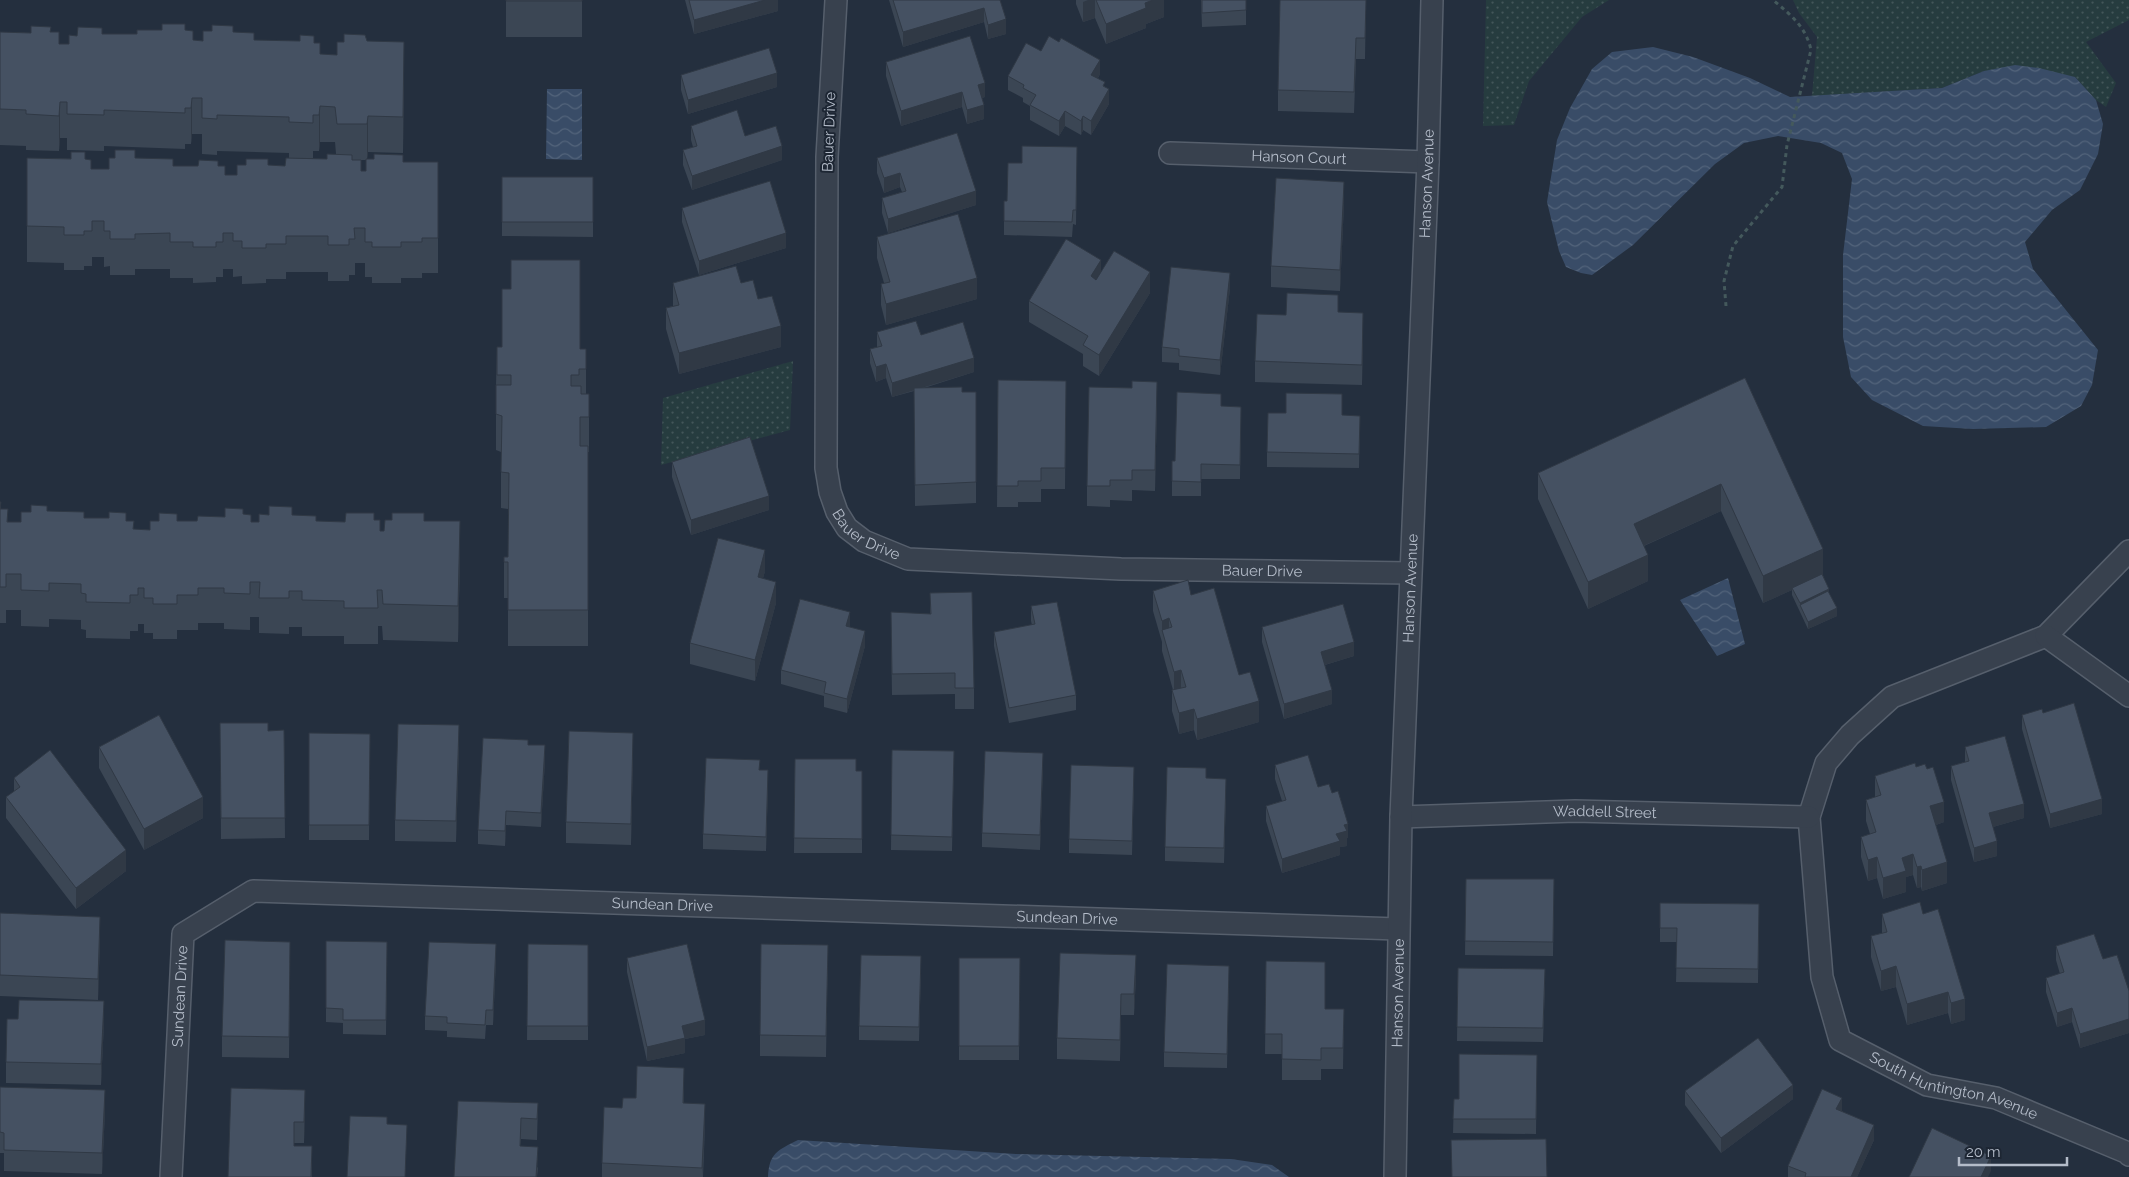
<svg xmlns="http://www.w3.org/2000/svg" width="2129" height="1177" viewBox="0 0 2129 1177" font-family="Raleway,sans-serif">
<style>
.grass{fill:url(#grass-dots)}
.water{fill:url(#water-waves)}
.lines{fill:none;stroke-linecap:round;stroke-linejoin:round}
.service-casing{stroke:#565f6c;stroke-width:24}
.path{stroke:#44595c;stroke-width:3;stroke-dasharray:4 4;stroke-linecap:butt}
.service{stroke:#38414e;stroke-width:21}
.wall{fill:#3b4654;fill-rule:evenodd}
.shaded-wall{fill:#303945}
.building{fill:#455162;stroke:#303945}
.labels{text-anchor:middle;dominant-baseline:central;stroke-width:4;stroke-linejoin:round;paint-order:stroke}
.street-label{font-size:15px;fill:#b4bcc9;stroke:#1d2633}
</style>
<defs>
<pattern id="grass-dots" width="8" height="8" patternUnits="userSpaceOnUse" patternTransform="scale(1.25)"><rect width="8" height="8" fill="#263c3f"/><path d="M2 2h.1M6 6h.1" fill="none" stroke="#435659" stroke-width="1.8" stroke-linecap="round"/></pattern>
<pattern id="water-waves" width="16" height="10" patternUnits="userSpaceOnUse" patternTransform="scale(1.25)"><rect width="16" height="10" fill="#394c67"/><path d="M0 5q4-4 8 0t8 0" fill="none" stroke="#53647b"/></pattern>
</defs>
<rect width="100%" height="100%" fill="#242f3e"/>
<path class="grass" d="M1486 0H1609L1582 17 1529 81 1514 125 1483 126Z
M1793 0H2129V20L2086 42 2116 83 2106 107 2096 100 2075 77 1984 71 1942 88 1812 96 1817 37 1799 13Z
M793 361 790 430 661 465 663 398Z"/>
<path class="water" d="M1653 47 1693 57 1750 78 1790 97 1942 88 1984 71 2015 65 2039 68 2075 77 2096 100 2103 124 2098 154 2080 190 2052 210 2025 242 2033 269 2098 350 2092 385 2081 406 2046 427 1973 429 1923 426 1872 400 1851 377 1843 337V255L1852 179 1842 153 1821 143 1778 136 1744 143 1715 164 1633 245 1592 275 1581 273 1566 267 1559 251 1547 202 1557 140 1570 108 1592 69 1612 52Z
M547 89H582V160L546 159Z
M1728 578 1745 644 1717 656 1680 600Z
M798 1140 1016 1154 1231 1159 1272 1165 1289 1177H768C769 1153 778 1150 798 1140Z"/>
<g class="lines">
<g class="service-casing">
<g id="service">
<path id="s1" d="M836 0 827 157 826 468 830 492 837 512 847 528 864 541 908 559 1121 569 1410 573"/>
<path id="s2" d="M1170 153 1428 162"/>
<path id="s3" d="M2129 551 2046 636 1892 697 1850 735 1826 763 1809 817 1822 977 1840 1040 1927 1085 1996 1098 2128 1153 2129 1155"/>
<path d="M2046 636 2129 696"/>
<path id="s4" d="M1401 817 1575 811 1809 817"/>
<path id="s5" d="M171 1177 183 934 253 891 1398 929"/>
<path id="s6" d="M1395 1177 1401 817 1428 162 1432 0"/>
</g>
</g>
<path class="path" d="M1726 306 1724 281 1733 246 1782 187 1787 145 1811 50C1806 27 1791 15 1773 0"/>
<use href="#service" class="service"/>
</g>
<path class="wall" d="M506 0H582V37H506Z
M685 0H778V11L694 34Z
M889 0H1000L1006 34 988 39 984 22 903 47Z
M1076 0H1164V17L1146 24V28L1106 44 1095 18 1083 22 1076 4Z
M1201 0H1246V25L1202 27Z
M1366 0 1365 59H1356L1354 113 1278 111V90Z
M185 30 193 40 203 41 233 32 254 40 314 43 320 54 337 55 367 41 404 78 403 153 368 152 367 159 403 162H438V273H422V278H401V283H372V277H365V263H355V275H349V281H328V272H286V279H266V283L242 284V276L233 277V269H223V277H216V282L193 283V278H170V269H135V275H110V266L104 267V257H92V266H84V270H64V263L27 262V158L85 159 91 169H109L135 158 173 166H218L225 175H237L246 165 285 166 327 159 336 154 335 142H320L319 151H313V158H289V153L217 151V155L202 154V134H192L191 144H185V149L104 146V151L67 150V138H60L59 151 26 150V146L0 145V32L31 33 51 32 59 44H69L77 36 102 34H137ZM352 160H366V171H361Z
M1041 51 1100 74 1098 78 1105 87 1109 104 1091 135 1083 130 1081 135 1065 126 1059 136 1030 120V106L1023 102V98L1008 90V76Z
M886 62 985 97 982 98 984 119 967 124 962 107 901 126 886 76Z
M681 75 777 87 688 114 681 90Z
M691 126 782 160 692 190 683 165V150L693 147 691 140Z
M1077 147 1076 225 1073 224 1072 237 1004 235V201H1007L1022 163Z
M877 158 976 205 888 233 882 213V198L902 192 900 187 884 193 877 173Z
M502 177H593V237L502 236Z
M1344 203 1340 291 1271 287V266Z
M682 208 786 248 699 275 682 222Z
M877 237 977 299 886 325 881 305V284L884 283 877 258Z
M1101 272 1150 293 1099 376 1083 366V354L1029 322V301Z
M673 283H741L758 299 781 347 679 374 666 329V308L673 306Z
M1230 288 1220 375 1179 370V363L1162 362V347Z
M511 289 580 349H586V394H589V452H588V646H508V598H504V557H508V509L501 508V452L496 450V385L497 347H502Z
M1338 312 1363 334 1362 385 1255 382V361L1286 315Z
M877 332 921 335 974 372 924 388 962 392H976V503L915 506 914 391 892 397 886 378 876 382 870 363V349L877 347Z
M1745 378 1823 576 1837 616 1808 629 1792 595V590L1763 603 1721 511 1644 546 1648 581 1588 609 1538 499V473Z
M998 380 1066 381 1065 489H1041V502H1018V507H997Z
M1157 403 1155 491 1132 490V501L1110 500V507L1087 506V486Z
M1221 406 1241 407 1240 479H1201V496H1172V461H1175Z
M1360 416 1359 468 1267 467V452Z
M672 462 769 510 691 535 672 477Z
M0 502 1 509 8 522H21L31 512 47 511 84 518 126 521 134 529 150 530 177 521H197L243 514 251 522H259L269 515H292L316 521 345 522 374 520 380 531H384L424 521 460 557 458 642 383 640 382 626H378V644H344V636H302V627H289V634L259 633V617H250V630L224 629V623H198V630H177V639H153V633H144V624H138V631H130V639L86 638V630L81 629V620L49 619V627L21 626V610H6V623H0Z
M765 571 763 578 776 603 755 681 690 664V643Z
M1153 591 1191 595 1239 675 1259 722 1197 740 1194 730 1179 734 1172 711V690H1173L1162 651V642L1153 611Z
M930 593 974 688V709H955V694L892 695 891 633 930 614Z
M1031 606 1076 695V710L1009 723 994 646V632L1032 625 1031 621Z
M850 627 865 646 847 713 824 707V696L781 684V670Z
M1262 627 1354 656 1325 665 1332 704 1284 719 1262 642Z
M2043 713 2102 814 2050 828 2022 729V715Z
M220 723 268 731 284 730 285 838 221 839Z
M309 733 370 734 369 840H309Z
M459 746 456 842 395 841V820Z
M99 747 203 818 144 850 99 768Z
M1965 747 2024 818 1993 827 1997 856 1974 862 1951 780V766L1965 762Z
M892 750 954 751 952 851 891 850Z
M633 754 631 845 566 843V822Z
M795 759 856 771H862V853H794Z
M545 760 541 827 506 825 505 846 478 844V830Z
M1275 765 1318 787 1332 793 1348 838H1347V846L1340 847V855L1282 873 1266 821V806L1282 801 1275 779Z
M1043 767 1040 850 982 847V833Z
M1916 767 1944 822 1936 825 1947 883 1922 891 1921 887 1917 888 1913 875 1906 877V892L1883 899 1877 878 1868 881 1861 857V837L1870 834 1866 821V800L1875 797V776Z
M760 770 768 784 766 851 703 849V834Z
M14 778 126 871 76 909 6 818V797L14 792Z
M1206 778 1226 793 1224 863 1165 861V847Z
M1134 782 1132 855 1069 853V839Z
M1466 879H1554L1553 956 1465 955Z
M1660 903 1759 904 1758 983 1676 982 1677 942H1660Z
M1882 914H1923L1965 1020 1951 1024 1948 1013 1907 1025 1896 987 1881 991 1871 957V936L1882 933Z
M0 926 100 938 98 1000 0 996Z
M326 941 387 942 386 1035 343 1034V1023L326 1022Z
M528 944 588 945V1040H527Z
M828 945 826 1057 760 1056V1035Z
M2056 946 2103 959 2129 991V1033L2080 1048 2072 1022 2057 1027 2046 992V978L2060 974 2056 960Z
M627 958 705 1035 685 1039V1053L647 1061 627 972Z
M959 958H1020L1019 1060H959Z
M496 959 493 1025H486L485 1039 447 1037V1031L425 1030V1016Z
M1266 961 1325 1009H1344L1343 1069H1321V1080H1282V1054H1265Z
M290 962 289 1058 222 1057V1036Z
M1229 966 1227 1068 1164 1067V1052Z
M1458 968 1545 983 1543 1042 1457 1041Z
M921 970 919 1041 859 1040V1026Z
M1136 976 1134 1015H1121L1120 1061 1057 1059V1038Z
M18 1019 104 1022 101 1085 6 1083V1062Z
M1537 1055 1536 1134 1453 1133 1454 1099H1459Z
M0 1087 105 1111 102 1174 4 1171V1153H0Z
M684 1089V1104L705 1125 703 1177H602V1163L622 1108 636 1098Z
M1685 1091 1793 1099 1721 1153 1685 1105Z
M538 1103 537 1140 521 1139 520 1146 538 1168 537 1177H454Z
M305 1111 304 1143H294V1146H312V1177H228Z
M1842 1111 1874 1140 1857 1177H1788V1166Z"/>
<path class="shaded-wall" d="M765 0H778V11L694 34V20Z
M1088 0H1095V18L1083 22V2Z
M1153 0H1164V17L1146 24V28L1106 44V24L1145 3Z
M984 8V22L903 47V32Z
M1006 19V34L988 39V25Z
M404 42V78L403 153V117Z
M1100 60V74L1091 90V75Z
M777 73V87L688 114V100Z
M985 83V97L978 99V85Z
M1109 89V104L1091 135V121Z
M962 92V107L901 126V111Z
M192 98V134L191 144V108Z
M60 102V138L59 151V116Z
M984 105V119L967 124V110Z
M320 106V142L319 151V115Z
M1065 111V126L1059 136V121Z
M368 116V152L367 160V124Z
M1083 116V130L1081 135V121Z
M782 146V160L692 190V176Z
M900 173V187L884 193V178Z
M1344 182V203L1340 291V270Z
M976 191V205L888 233V219Z
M786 233V248L699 275V261Z
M1101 260V280L1091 297V276Z
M1150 272V293L1099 376V355Z
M1230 273V288L1220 375V360Z
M977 278V299L886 325V304Z
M1363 313V334L1362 385V365Z
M781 326V347L679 374V353Z
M974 358V372L892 397V383Z
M886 364V378L876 382V367Z
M1157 382V403L1155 491V470Z
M1721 484V511L1634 550V524Z
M769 496V510L691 535V520Z
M460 521V557L458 642V606Z
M1823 549V576L1793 590 1792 588V590L1763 603V576Z
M765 550V571L758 598V577Z
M1648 555V581L1588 609V582Z
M776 582V603L755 681V660Z
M1829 589V596L1800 605V611V603Z
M1837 608V616L1808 629V622Z
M850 612V627L846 626Z
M1169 618V639L1162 630V621Z
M865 631V646L847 713V699Z
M1354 642V656L1321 666V652Z
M1181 670V691L1174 693V672Z
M1332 690V704L1284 719V704Z
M1259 701V722L1197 740V719Z
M1194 709V730L1179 734V713Z
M459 725V746L456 842V821Z
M633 733V754L631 845V824Z
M545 745V760L541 827V813Z
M1043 753V767L1040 850V835Z
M768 770V784L766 851V837Z
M203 797V818L144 850V829Z
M2102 799V814L2050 828V814Z
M1944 802V822L1930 827V806Z
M2024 804V818L1989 828V813Z
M506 811V825L505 846V831Z
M1348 824V838H1347V846L1340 847V855L1282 873V859L1336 834 1344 825Z
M1997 841V856L1974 862V848Z
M126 850V871L76 909V888Z
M1913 854V875L1906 877V892L1883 899V878L1902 858Z
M1877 857V878L1868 881V860Z
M1947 862V883L1922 891V870Z
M1921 866V887L1917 888V867Z
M100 917V938L98 1000V979Z
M496 944V959L493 1025V1010Z
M1136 955V976L1134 1015V994Z
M1896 966V987L1881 991V971Z
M1948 992V1013L1907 1025V1004Z
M1121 994V1015L1120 1061V1040Z
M1965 999V1020L1951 1024V1003Z
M104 1001V1022L101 1085V1064Z
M2072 1008V1022L2057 1027V1013Z
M2129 1019V1033L2080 1048V1034Z
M705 1020V1035L685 1039V1053L647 1061V1047L682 1026Z
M684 1068V1089L683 1124V1103Z
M1793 1085V1099L1721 1153V1138Z
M105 1090V1111L102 1174V1153Z
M305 1090V1111L304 1143V1122Z
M1842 1098V1112L1836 1109Z
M705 1104V1125L702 1177V1168Z
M1874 1125V1140L1857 1177H1851Z
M538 1147 537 1177H536Z
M1991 1156V1171L1988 1177H1981Z"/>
<path class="building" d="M506 0H582V1H506Z
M689 0H765L694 20Z
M893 0H1000L1006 19 988 25 984 8 903 32Z
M1096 0H1153L1145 3 1146 8 1106 24Z
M1202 0H1246V10L1202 13Z
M1280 0H1366L1365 38H1356L1354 92 1278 90Z
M162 24H185V30L193 31V40L203 41V31H212V25L233 26V32L254 33V40L300 41V35L314 36V43H320V54L337 55V42H344V34L365 35 367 41 404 42 403 117 368 116 367 124H337L335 107 320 106 319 115H313V123L289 122V117L217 115V119L202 118V98H192L191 108H185V113L104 110V115L67 114V102H60L59 116 26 114V110L0 109V32L31 33V26L51 27 50 32H59V44H69V35L77 36 78 27 102 28V34H137V30H162Z
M970 36 985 83 978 85 984 105 967 110 962 92 901 111 886 62Z
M1049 36 1059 42 1061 38 1100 60 1091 75 1105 82 1103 86 1109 89 1091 121 1083 116 1081 121 1065 111 1059 121 1030 105 1036 95 1023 88 1024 85 1008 76 1026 43 1041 51Z
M769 48 777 73 688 100 681 75Z
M737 110 745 136 776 126 782 146 692 176 683 150 697 146 691 126Z
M957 133 976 191 888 219 882 198 906 191 900 173 884 178 877 158Z
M1022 146 1077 147 1076 210H1073L1072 222 1004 221V201H1007L1008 163H1022Z
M115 150H135V158L173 159V166H198L199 160 218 161V166H225V175H237V165H246V159H268V165L285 166 286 158 327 159V154L352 155V160H361V171H366V159H374V154L403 155V162H438V238H422V242H401V247H372V242H365V228H354L355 239H349V245H328V236H286V244H266V248H242V241H233V233H223V242H216V247H193V242H170V233L135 234V239H110V231H104V221H92V231H84V235H64V227L27 226V158L71 159V152H85V159L91 160V169H109V158H115Z
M502 177H593V222H502Z
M1276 178 1344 182 1340 270 1271 266Z
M770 181 786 233 699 261 682 208Z
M958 214 977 278 886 304 881 284 890 282 877 237Z
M1066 239 1101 260 1091 276 1096 280 1114 251 1150 272 1099 355 1083 345 1088 336 1029 301Z
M511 260H580V349H586V369H579V375H571V386H581V394H589V417H580V446H588V610H508V562H504V557H508L509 473 501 472 502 416 496 414V385H511V375H497V347H502V289H511Z
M736 266 741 283 753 280 758 299 772 296 781 326 679 353 666 308 679 305 673 283Z
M1171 267 1230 273 1220 360 1179 356V349L1162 347Z
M1287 293 1338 295V312L1363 313 1362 365 1255 361 1257 314 1286 315Z
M916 321 921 335 963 322 974 358 892 383 886 364 876 367 870 349 882 346 877 332Z
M1745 378 1823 549 1763 576 1721 484 1634 524 1648 555 1588 582 1538 473Z
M998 380 1066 381 1065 468H1041V481H1018V486H997Z
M1132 381 1157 382 1155 470H1132V480H1110V486H1087L1089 387 1132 388Z
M962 387V392H976V482L915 485 914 388Z
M1177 392 1221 394V406L1241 407 1240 465 1201 464V482L1172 481V461H1175Z
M1286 393 1342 394V415L1360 416 1359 454 1267 452 1268 413H1286Z
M750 437 769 496 691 520 672 462Z
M0 502H1L0 509H8L7 522H21V512H31V505L47 506V511L84 512V518H109V512L126 513V521H134L133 529 150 530V521H159V513L177 514V521H197L198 516 225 517V508L243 509V514L251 515V522H259V514L269 515V506L292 507V515L316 516V521L345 522 346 513H374V520H380V531H384L385 520H392V513H424V521H460L458 606 383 604 382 590H377L378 608H344V601L302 600V591H289V598H259L260 582H250V594L224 593V588H198V595H177V604H153V598H144V588H138V595H130V603L86 602V594L81 593V584L49 583V591L21 590V574H6V587H0Z
M718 538 765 550 758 577 776 582 755 660 690 643Z
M1822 574 1829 589 1800 603 1792 588Z
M1188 580 1191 595 1214 588 1239 675 1250 672 1259 701 1197 719 1194 709 1179 713 1172 690 1186 687 1181 670 1174 672 1162 630 1172 627 1169 618 1162 621 1153 591Z
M1828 591 1837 608 1808 622 1800 605Z
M972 592 974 688H955V673L892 674 891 612 931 614 930 593Z
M800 599 850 612 846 626 865 631 847 699 824 693 826 682 781 670Z
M1057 602 1076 695 1009 708 994 632 1035 624 1031 606Z
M1343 604 1354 642 1321 652 1332 690 1284 704 1262 627Z
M2074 703 2102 799 2050 814 2022 715 2042 709 2043 713Z
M159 715 203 797 144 829 99 747Z
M220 723H268V731L284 730 285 818H221Z
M398 724 459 725 456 821 395 820Z
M569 731 633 733 631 824 566 822Z
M309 733 370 734 369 825H309Z
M2005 736 2024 804 1989 813 1997 841 1974 848 1951 766 1969 761 1965 747Z
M483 738 528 740V745H545L541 813 506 811 505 831 478 830Z
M50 750 126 850 76 888 6 797 20 787 14 778Z
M892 750 954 751 952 837 891 835Z
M985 751 1043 753 1040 835 982 833Z
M1308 755 1318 787 1329 784 1332 793 1338 791 1348 824 1344 825 1347 831 1336 834 1340 841 1282 859 1266 806 1286 800 1275 765Z
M706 758 760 760 759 770H768L766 837 703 834Z
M795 759H856V771H862V839L794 838Z
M1915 763 1916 767 1925 764 1927 769 1933 767 1944 802 1930 806 1947 862 1922 870 1921 866 1917 867 1913 854 1902 858 1906 871 1883 878 1877 857 1868 860 1861 837 1876 832 1866 800 1881 795 1875 776Z
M1071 765 1134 767 1132 841 1069 839Z
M1167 767 1206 768V778L1226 779 1224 848 1165 847Z
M1466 879H1554L1553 942 1465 941Z
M1920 902 1923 914 1938 909 1965 999 1951 1003 1948 992 1907 1004 1896 966 1881 971 1871 936 1887 932 1882 914Z
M1660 903 1759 904 1758 969 1676 968 1677 928H1660Z
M0 913 100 917 98 979 0 975Z
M2094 934 2103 959 2117 955 2129 991V1019L2080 1034 2072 1008 2057 1013 2046 978 2064 972 2056 946Z
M225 940 290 942 289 1037 222 1036Z
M326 941 387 942 386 1020H343V1009L326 1008Z
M429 942 496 944 493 1010H486L485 1025 447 1023V1017L425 1016Z
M528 944 588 945V1026H527Z
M687 944 705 1020 682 1026 685 1038 647 1047 627 958Z
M761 944 828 945 826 1036 760 1035Z
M1060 953 1136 955 1134 994H1121L1120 1040 1057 1038Z
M861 955 921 956 919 1027 859 1026Z
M959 958H1020L1019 1046H959Z
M1266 961 1325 962V1009H1344L1343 1048H1321V1060L1282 1059V1034H1265Z
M1167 964 1229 966 1227 1054 1164 1052Z
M1458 968 1545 969 1543 1028 1457 1027Z
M19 1000 104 1001 101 1064 6 1062 7 1019H18Z
M1758 1038 1793 1085 1721 1138 1685 1091Z
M1459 1054 1537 1055 1536 1119H1453L1454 1099H1459Z
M637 1066 684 1068 683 1103 705 1104 702 1168 602 1163 604 1107 622 1108 623 1098H636Z
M0 1087 105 1090 102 1153 4 1150V1133L0 1132Z
M231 1088 305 1090 304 1122H294V1146H312L311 1177H228Z
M1822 1089 1842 1098 1836 1109 1874 1125 1851 1177H1805L1806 1173 1788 1166Z
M458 1101 538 1103 537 1119 521 1118 520 1146 538 1147 536 1177H454Z
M350 1116 387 1117V1124L407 1125 405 1177H347Z
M1932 1128 1991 1156 1981 1177H1909Z
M1546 1139 1547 1177H1452L1451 1140Z"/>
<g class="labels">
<g class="street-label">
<text transform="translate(829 132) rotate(-88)">Bauer Drive</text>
<text stroke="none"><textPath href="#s2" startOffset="129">Hanson Court</textPath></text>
<text stroke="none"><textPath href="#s6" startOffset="994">Hanson Avenue</textPath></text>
<text stroke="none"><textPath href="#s1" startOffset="552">Bauer Drive</textPath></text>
<text stroke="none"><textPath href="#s1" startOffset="956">Bauer Drive</textPath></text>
<text stroke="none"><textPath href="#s6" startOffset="589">Hanson Avenue</textPath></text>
<text stroke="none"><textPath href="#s4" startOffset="204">Waddell Street</textPath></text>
<text stroke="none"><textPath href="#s5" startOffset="735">Sundean Drive</textPath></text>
<text stroke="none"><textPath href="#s5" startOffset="1140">Sundean Drive</textPath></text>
<text stroke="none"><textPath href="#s6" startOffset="184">Hanson Avenue</textPath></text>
<text stroke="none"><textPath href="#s5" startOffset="181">Sundean Drive</textPath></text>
<text stroke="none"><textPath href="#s3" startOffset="784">South Huntington Avenue</textPath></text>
</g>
</g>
<path d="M1959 1157v8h108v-8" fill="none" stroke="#b4bcc9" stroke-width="2.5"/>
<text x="1966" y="1157" font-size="15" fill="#b4bcc9" stroke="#1d2633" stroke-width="4" paint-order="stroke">20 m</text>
</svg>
